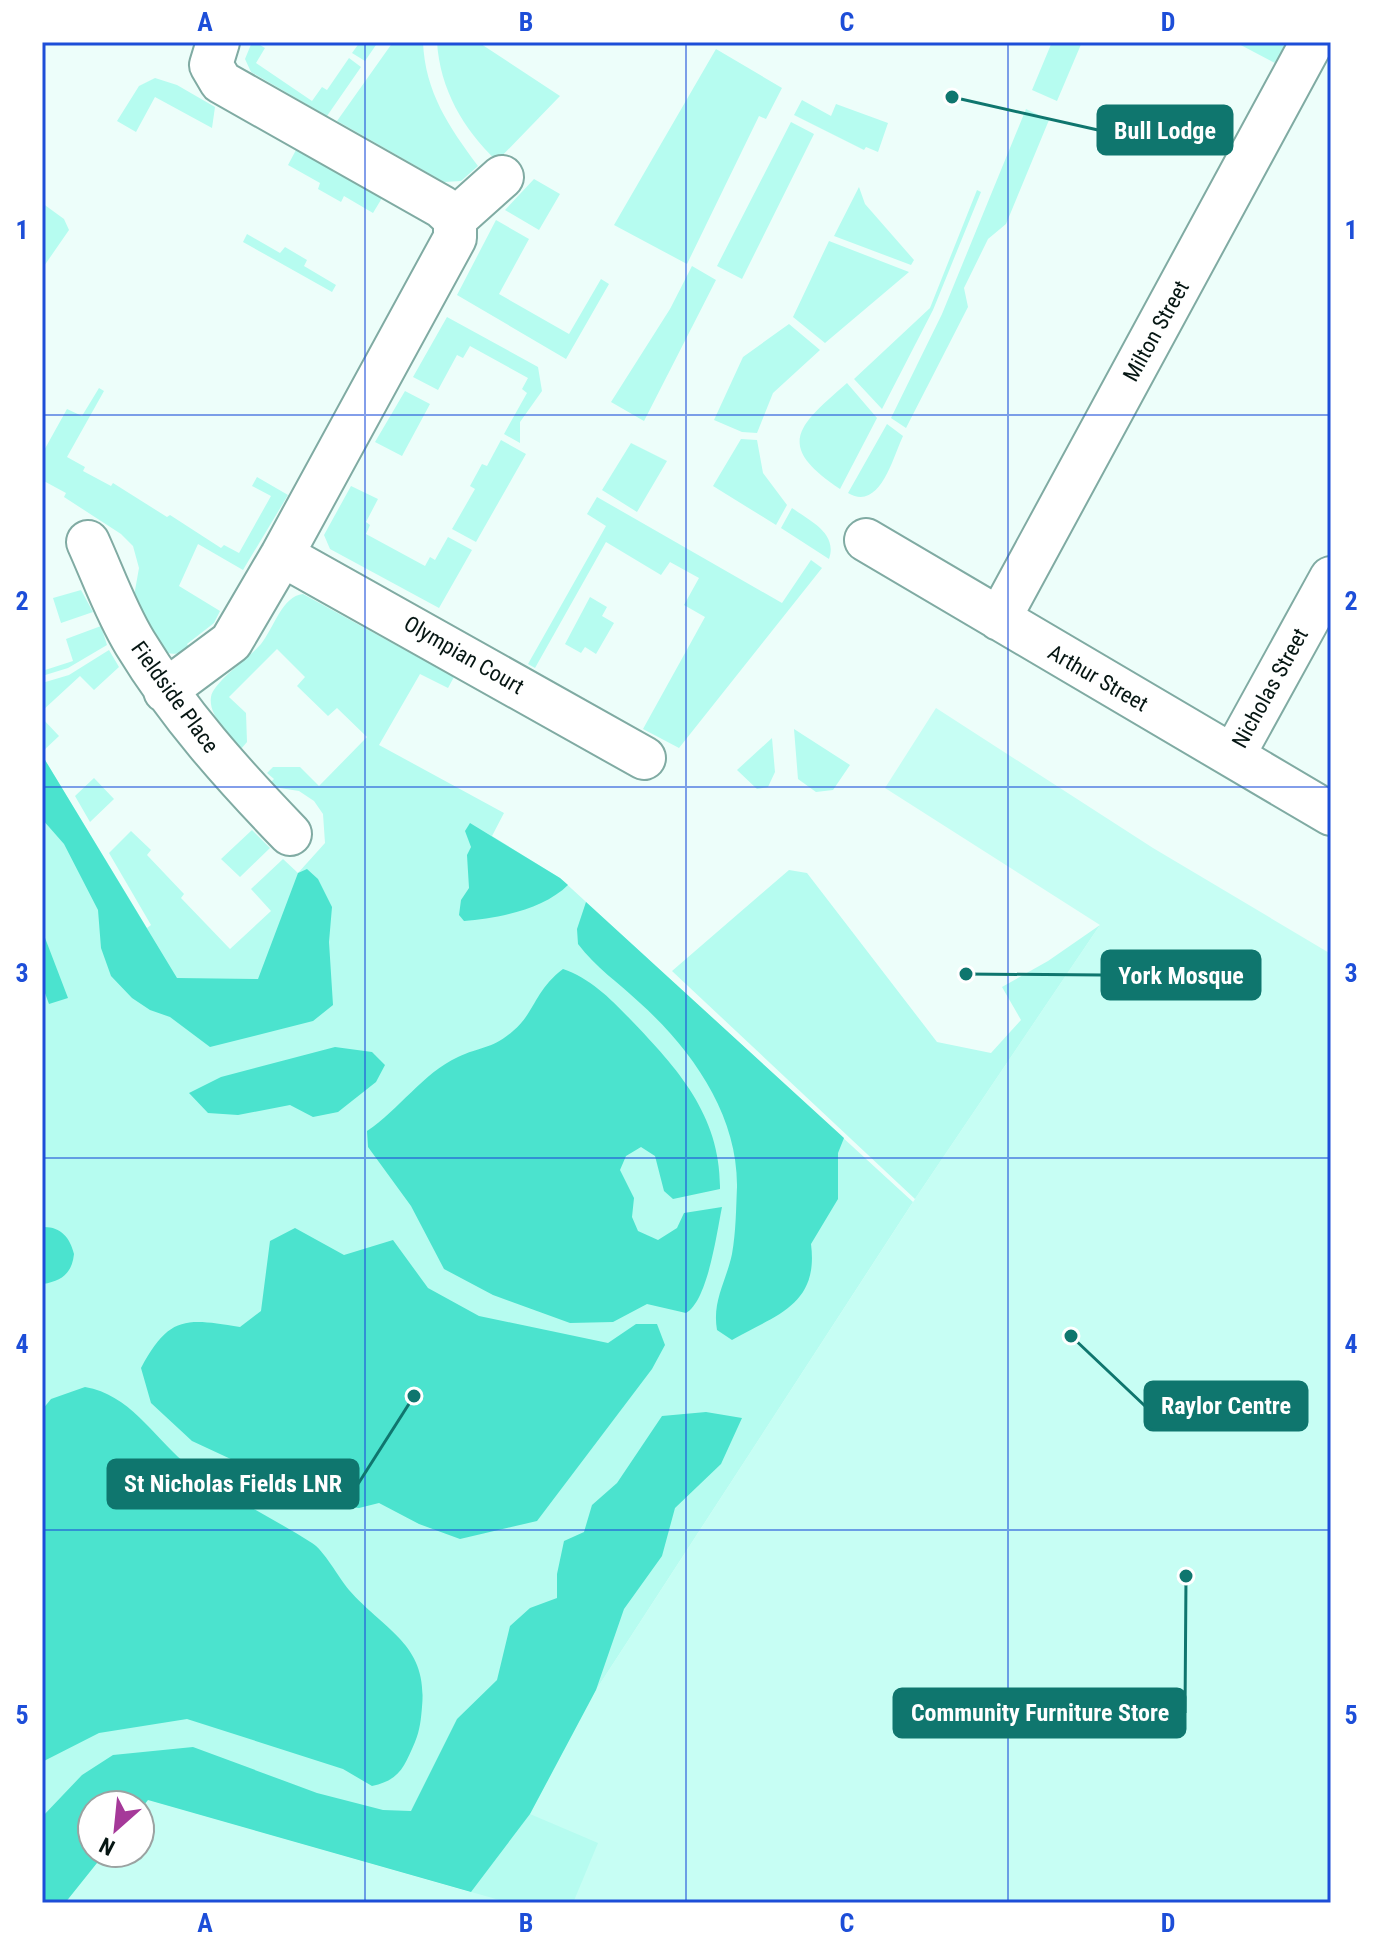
<svg xmlns="http://www.w3.org/2000/svg" width="1373" height="1945" viewBox="0 0 1373 1945" font-family="'Roboto Condensed',sans-serif">
<style>
.built{fill:#c7fef4}
.green{fill:#b6fcf0}
.forest{fill:#4be3ce}
.water{fill:#4be3cf}
.lines{fill:none;stroke-linecap:round;stroke-linejoin:round}
.street-casing{stroke:#80aba3;stroke-width:46}
.street{stroke:#fff;stroke-width:42}
.grid{fill:none;stroke:#1d4ed8;stroke-width:2;stroke-opacity:0.55}
.labels{text-anchor:middle;dominant-baseline:central;stroke-width:7;stroke-linejoin:round;paint-order:stroke}
.street-label{font-size:22px;fill:#061613;stroke:#fff}
.leader{fill:none;stroke:#0f766e;stroke-width:3}
.callout-dot{fill:#0f766e;stroke:#fff;stroke-width:3}
.callout{fill:#0f766e;stroke:#0f766e;stroke-width:3}
.callout-label{font-size:24px;text-anchor:middle;font-weight:bold;fill:#fff}
.neatline{fill:none;stroke:#1d4ed8;stroke-width:3}
.grid-label{font-size:26px;text-anchor:middle;font-weight:bold;fill:#1d4ed8}
</style>
<rect width="100%" height="100%" fill="#edfefa"/>
<path class="built" d="M936 708 1153 848 1331 954V1903H65L105 1853H140V1810L148 1800 470 1892 529 1814 596 1690 915 1199 1100 925 885 788Z"/>
<path class="green" d="M252 42H262L260 45 265 48 256 63 312 101 322 87 327 90 349 58 361 67 327 116 251 72 245 59Z
M360 42H378L365 61 352 53Z
M393 42H423C425 92 449 127 478 166L461 181 444 182 337 121Z
M437 42H478L560 96 497 161C463 129 440 89 437 42Z
M1052 42H1082L1057 101 1032 90Z
M1235 42H1286L1275 63Z
M716 49 782 88 766 119 759 116 687 264 614 225Z
M155 78 177 85 215 107 212 128 155 97 136 132 117 121 139 86Z
M802 100 831 116 836 104 888 123 878 152 866 147 864 150 794 115Z
M1026 109 1049 120 1006 224 988 239 964 288 968 307 906 428 891 418 942 314Z
M791 122 814 134 742 279 717 266Z
M296 150 382 198 373 213 344 196 341 202 318 189 320 183 288 165Z
M534 179 560 194 539 230 505 210Z
M859 187 865 204 914 260 911 265 834 236Z
M977 190 981 192 933 310 882 409 854 379 930 308Z
M42 203 64 219 69 230 42 269Z
M496 220 529 239 499 294 569 334 601 279 609 284 566 359 457 295Z
M247 234 280 253 285 247 307 260 304 266 336 285 332 292 243 242Z
M829 241 909 272 825 343 793 317Z
M692 266 716 280 644 421 611 402 670 309Z
M447 317 538 367 542 391 520 422V443L504 434 527 393 522 389 528 378 470 346 463 358 457 355 438 390 413 377Z
M789 324 820 350 773 393 757 433 742 432 714 420 743 357Z
M847 383 877 418 840 489C774 445 798 426 847 383Z
M99 388 104 391 67 457 85 467 83 471 111 486 113 483 167 517 170 515 221 548 224 545 239 553 271 496 252 486 257 477 288 495 243 570 198 544 179 586 220 611 214 623 187 644 191 650C176 656 169 655 156 647L134 596 139 568 133 546 121 534 64 497 66 493 42 480V454L67 409 82 416Z
M405 391 430 404 402 456 375 442Z
M887 424 903 436C893 457 880 512 848 493Z
M741 439 757 440 763 473 787 505 776 525 713 486Z
M501 440 526 454 476 542 452 529 475 489 470 486 482 464 487 466Z
M631 443 667 461 637 512 602 490Z
M351 486 378 499 366 522 370 525 366 534 425 566 430 557 435 560 448 537 472 550 439 608 330 549 324 535Z
M597 497 782 603 811 560 822 568 679 748 643 729 705 617 684 605 699 578 670 562 661 575 606 542 535 668 528 664 606 526 587 514Z
M792 508C810 521 838 533 829 559L781 528Z
M81 590 93 612 61 623 53 598Z
M303 594 454 677 448 688 420 674 379 745 504 813 492 836 560 878 913 1202 596 1690 530 1814 598 1843 573 1903H510L148 1800 140 1810V1805H92V1853H105L65 1903H42V755L147 928 151 925 109 853 131 831 151 850 147 855 184 894 181 898 230 949 271 911 251 889 283 859 298 873 325 843 323 814 314 801 299 791 267 786 274 779 267 773 273 767H300L319 786 367 737 337 708 328 716 297 686 305 677 277 649 229 697 246 713 247 742 241 749C230 735 208 716 211 697 213 682 250 657 261 644 274 628 282 596 303 594Z
M590 597 607 607 602 616 614 623 596 654 585 647 581 653 565 644Z
M101 626 107 645 68 668 42 676V671L73 661 66 639Z
M109 650 119 667 94 690 80 676 42 711V683L69 675Z
M42 718 59 736 42 752Z
M794 729 850 765 833 790 816 792 798 779Z
M772 738 775 772 768 787 757 789 737 770Z
M94 778 114 799 90 822 75 796Z
M252 830 270 848 240 877 221 859Z
M789 870 807 873 937 1042 991 1053 1021 1020 1002 987 1048 961 1100 925 915 1199 672 971Z"/>
<path class="forest" d="M42 755 177 978 258 979 298 873 307 869 318 879 332 907 329 942 333 1005 313 1021 210 1047 170 1017 150 1010 132 998 111 976 101 948 98 910 64 844 42 819Z
M470 823 560 878 568 885C544 909 497 919 464 921L459 915 461 900 469 888 467 855 471 847 465 831Z
M586 902 844 1138 838 1153V1199L811 1244C819 1306 775 1315 732 1340L717 1330C712 1301 726 1282 732 1254 736 1232 736 1209 737 1187 738 1115 692 1050 640 1003 619 983 595 967 578 944L577 929Z
M563 969C590 978 611 999 631 1020 678 1069 721 1116 720 1189L673 1199 664 1191 655 1156 641 1147 626 1156 620 1170 634 1198 632 1217 638 1231 658 1240 677 1228 684 1213 722 1207C717 1231 708 1301 686 1313L647 1304 613 1322 570 1323 493 1295 444 1269 411 1206 368 1147 367 1131C399 1110 423 1073 458 1057 481 1046 491 1050 513 1031 534 1014 535 990 563 969Z
M335 1047 372 1052 385 1065 376 1082 338 1112 313 1117 290 1105 238 1115 208 1113 189 1093 221 1077Z
M295 1228 344 1255 393 1240 428 1288 479 1316 608 1343 636 1324H657L665 1345 652 1369 537 1521 460 1539 419 1524 379 1503 359 1508 294 1501 276 1480 192 1441 151 1403 141 1368C169 1316 185 1318 240 1327L261 1311 270 1241Z
M85 1387C130 1395 151 1434 184 1462 222 1495 270 1516 312 1543 323 1549 339 1578 349 1590 385 1631 428 1644 422 1707 421 1719 420 1730 415 1742 404 1767 400 1780 372 1786L343 1769 187 1719 99 1733 42 1762V1410L51 1399Z
M706 1412 742 1418 721 1464 675 1508 662 1556 624 1609 596 1690 530 1814 471 1892 148 1800 140 1810V1805H92V1853H105L65 1903H42V1817L82 1775 113 1755 193 1747 317 1793 383 1810 411 1811 457 1719 497 1680 510 1626 530 1608 557 1598V1574L564 1541 584 1532 592 1505 617 1483 662 1416Z"/>
<path class="water" d="M42 930 68 998 49 1004 42 985Z
M42 1227C60 1226 70 1237 74 1254 72 1273 62 1281 43 1284Z"/>
<g class="lines">
<g class="street-casing">
<path id="street" d="M455 219 502 177
M866 540 1331 814
M88 542C103 575 116 612 135 643 178 714 233 775 290 834
M282 555 644 758
M999 619 1312 42
M165 691 231 642 282 555 455 238V219L442 207 221 82 211 65 218 42
M1233 756 1331 578"/>
</g>
<use href="#street" class="street"/>
</g>
<path class="grid" d="M365 42V1903M686 42V1903M1008 42V1903M42 415H1331M42 787H1331M42 1158H1331M42 1530H1331"/>
<g class="labels">
<g class="street-label">
<text transform="translate(1156 331) rotate(-61)">Milton Street</text>
<text transform="translate(464 655) rotate(30)">Olympian Court</text>
<text transform="translate(1098 678) rotate(30)">Arthur Street</text>
<text transform="translate(1270 688) rotate(-61)">Nicholas Street</text>
<text transform="translate(175 697) rotate(54)">Fieldside Place</text>
</g>
</g>
<path class="leader" d="M952 97L1098 130M966 974L1102 975M1071 1336L1145 1406M414 1396L358 1484M1186 1576L1185 1713"/>
<g class="callout-dot">
<circle cx="952" cy="97" r="8"/>
<circle cx="966" cy="974" r="8"/>
<circle cx="1071" cy="1336" r="8"/>
<circle cx="414" cy="1396" r="8"/>
<circle cx="1186" cy="1576" r="8"/>
</g>
<g class="callout">
<rect x="1098" y="106" width="134" height="48" rx="8"/>
<rect x="1102" y="951" width="158" height="48" rx="8"/>
<rect x="1145" y="1382" width="162" height="48" rx="8"/>
<rect x="108" y="1460" width="250" height="48" rx="8"/>
<rect x="894" y="1689" width="291" height="48" rx="8"/>
</g>
<g class="callout-label">
<text x="1165" y="139">Bull Lodge</text>
<text x="1181" y="984">York Mosque</text>
<text x="1226" y="1414">Raylor Centre</text>
<text x="233" y="1492">St Nicholas Fields LNR</text>
<text x="1040" y="1721">Community Furniture Store</text>
</g>
<rect width="1373" height="1945" fill="none" stroke="#ffffff" stroke-width="88"/>
<g transform="translate(116 1829) rotate(207)"><circle r="38" fill="#ffffff" stroke="#9ba2a1" stroke-width="2"/>
<path d="M0-6L14 30L0 20L-14 30Z" fill="#a53999"/>
<text y="-12" font-size="22" font-weight="bold" text-anchor="middle" fill="#061613">N</text>
</g>
<rect x="44" y="44" width="1285" height="1857" class="neatline"/>
<g class="grid-label">
<text x="205" y="31">A</text>
<text x="526" y="31">B</text>
<text x="847" y="31">C</text>
<text x="1168" y="31">D</text>
<text x="22" y="239">1</text>
<text x="1351" y="239">1</text>
<text x="22" y="610">2</text>
<text x="1351" y="610">2</text>
<text x="22" y="982">3</text>
<text x="1351" y="982">3</text>
<text x="22" y="1353">4</text>
<text x="1351" y="1353">4</text>
<text x="22" y="1724">5</text>
<text x="1351" y="1724">5</text>
<text x="205" y="1932">A</text>
<text x="526" y="1932">B</text>
<text x="847" y="1932">C</text>
<text x="1168" y="1932">D</text>
</g>
</svg>
